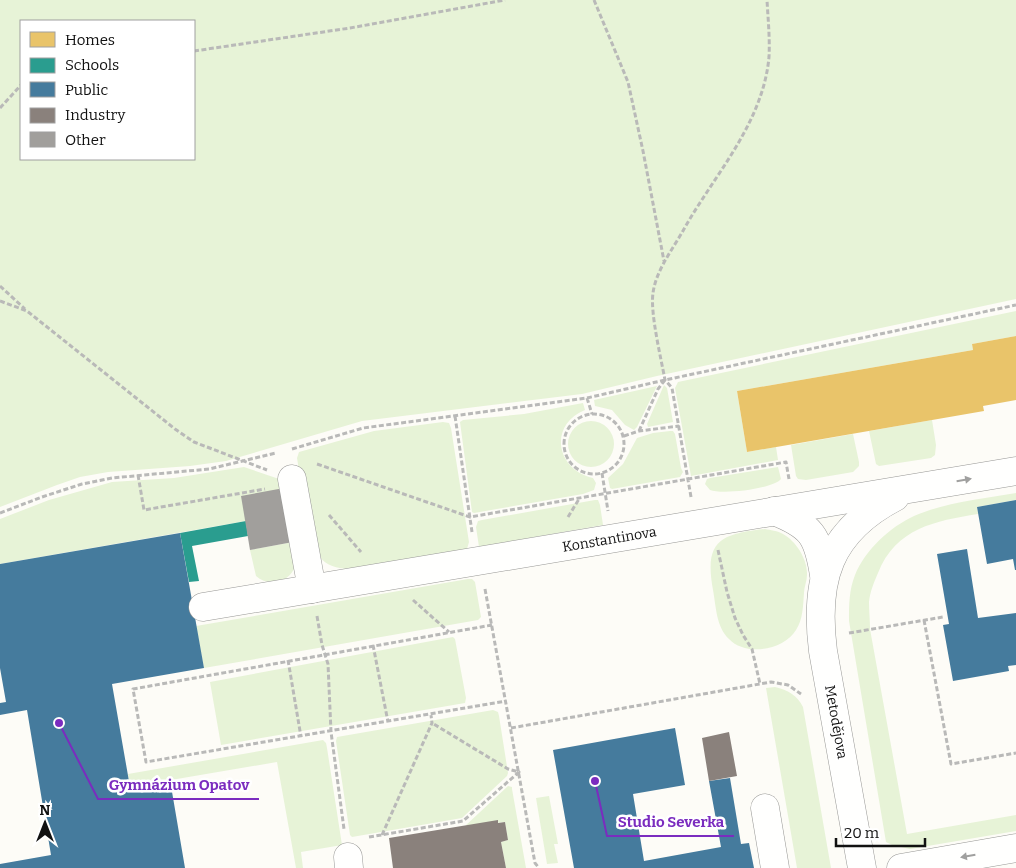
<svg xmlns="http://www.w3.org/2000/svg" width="1016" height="868" viewBox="0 0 1016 868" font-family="Bitter,serif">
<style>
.green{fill:#e7f3d7;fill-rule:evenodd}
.homes{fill:#e9c46a}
.schools{fill:#2a9d8f}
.public{fill:#457b9d}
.industry{fill:#8a817c}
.building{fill:#a19f9c}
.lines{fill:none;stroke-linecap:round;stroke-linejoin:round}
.minor-casing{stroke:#979795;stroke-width:29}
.path{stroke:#b9b9b8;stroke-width:3;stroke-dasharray:5 2.5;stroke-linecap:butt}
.minor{stroke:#fffffe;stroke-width:28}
.oneway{fill:#a0a09f}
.labels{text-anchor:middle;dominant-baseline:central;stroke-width:5;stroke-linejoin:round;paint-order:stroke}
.street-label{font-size:14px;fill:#111;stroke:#fff}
.leader{fill:none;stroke:#7b2cbf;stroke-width:2}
.callout-dot{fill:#7b2cbf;stroke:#fff;stroke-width:2}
.callout-label{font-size:15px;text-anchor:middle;font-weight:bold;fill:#7b2cbf;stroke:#fff;stroke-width:5;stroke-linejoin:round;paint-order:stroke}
</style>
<rect width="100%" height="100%" fill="#fdfcf7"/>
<path class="green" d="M0 0H1016V299L657 376 582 394 362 421 226 461 190 466 108 472 80 477 57 485 0 507ZM21 21H194V159H21Z
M1016 311V336L972 344 973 350 737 391 747 452 776 447 778 460 691 476 675 388 678 382Z
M664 385 667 388 673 422 648 427 647 424Z
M657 386 637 427 634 430 625 425 612 410 595 406 594 400Z
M583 403 585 410C548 425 556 470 593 478L596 483 594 490 583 494 474 513 472 512 460 422 463 420 524 414Z
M932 420 936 445 935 455 931 458 879 466 876 464 869 431Z
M568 444a23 23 0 1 1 46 0a23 23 0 1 1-46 0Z
M443 422 449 423 451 428 469 542 467 549 347 569C338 568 326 566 320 557 307 540 301 482 297 458L299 452 374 431Z
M670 431H673L675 434 681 468 683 472 680 477 612 489 610 488 608 478 623 464 637 438 653 433Z
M853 434 859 462V466L853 472 806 480 798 479 796 476 791 445Z
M244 467 285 481 286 488 246 521 0 564V519L49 500 112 482 174 478Z
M778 467 781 479C773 489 722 495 710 490L705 484 707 479 710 478Z
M1016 493V500L977 507 978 514C935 521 896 528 878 573 874 582 870 592 869 602 869 611 870 620 870 629L907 834 1016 815V831L910 849 892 845 886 842 849 621C849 605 849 590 855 575 865 550 890 527 914 516 946 502 982 499 1016 493Z
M595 500H598L600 505 603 525 479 547 476 527 478 521 482 520Z
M765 529C770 530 778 531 783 534 796 541 808 560 807 575 807 581 804 587 804 593 803 606 803 619 796 630 784 650 746 657 729 639 716 627 716 606 713 590 704 541 720 534 765 529Z
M293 542C294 549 297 559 295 566 290 583 268 587 256 576L250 550Z
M468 579H472L475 582 481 617 478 620 204 668 196 626Z
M453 637 455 639 466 698 465 703 221 745 210 682Z
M775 687C788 690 797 695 803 707L831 868H797L766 688Z
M493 710 498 712 499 716 508 773 507 776 462 818 352 837 350 835 336 741 337 737Z
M323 740 326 743 327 748 342 845 301 852 303 868H296L277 762 130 787 128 774Z
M508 786 512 787V789L526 868H506L501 842 508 840 505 822 465 826Z
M549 796 558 844H554L558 863 547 864 536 798Z"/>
<path class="homes" d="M1016 336V400L983 406 984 411 747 452 737 391 973 350 972 344Z"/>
<path class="schools" d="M246 521 248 536 192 546 199 581 189 582 180 533Z"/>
<path class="public" d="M1016 500V570H1015L1013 559 987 564 977 507Z
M180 533 204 668 112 684 130 787 170 780 185 868H0V864L51 855 27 710 0 715V703L6 702 0 668V564Z
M967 549 978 618 1016 613V665L1008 666 1009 671 953 681 943 625 949 624 937 554Z
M675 728 685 785 633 794 644 861 721 847 709 781 730 778 741 844 749 843 754 868H574L553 750Z"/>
<path class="industry" d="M729 732 737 776 709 781 702 738Z
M498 820V823L505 822 508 840 501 842 506 868H393L389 838Z"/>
<path class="building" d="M284 488 293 542 250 550 241 496Z"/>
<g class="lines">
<g class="minor-casing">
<g id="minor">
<path d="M292 479 312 589"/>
<path d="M774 511C812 526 818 536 824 575"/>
<path id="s1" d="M203 607 1016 471"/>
<path d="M765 808 775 868"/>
<path d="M348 857 349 868"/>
<path d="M862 868 823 651C814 580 828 532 895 497"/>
<path d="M901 868 1016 848"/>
</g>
</g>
<path class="path" d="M594 0 628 82 643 151 664 261
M194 51 350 28 505 0
M0 108 21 85
M0 286 25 309
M0 301 27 311 175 429 194 442 267 470
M587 398 592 414
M564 444a30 30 0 1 1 60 0a30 30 0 1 1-60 0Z
M455 416 472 532
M639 431 658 389 665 380
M624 436 639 431 679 426
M292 449 363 428 587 398 665 380 1016 305
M317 464 470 517 786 462 789 479
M602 473 608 511
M138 475 144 510 265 489
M691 497 672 388 665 380C661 358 650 313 653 293 656 270 673 249 684 229 715 174 763 123 769 57 770 38 768 19 767 0
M0 513 42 497 82 484 112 478 209 469 276 453
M329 515 361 552
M568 517 579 499
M718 550 727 592 735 618 743 635 752 649 760 684
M485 589 535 863 539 868
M413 600 449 632
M317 616 322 645 328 664 331 732 344 829
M924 620 951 764 1016 753
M492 625 133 689 146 762 506 701
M849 633 943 617
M373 645 388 722
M288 660 301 737
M511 728 771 682 788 685 801 694
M382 835 432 723 431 715
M369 837 463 821 519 772 508 769 432 723"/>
<use href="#minor" class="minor"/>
</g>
<defs><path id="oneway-solid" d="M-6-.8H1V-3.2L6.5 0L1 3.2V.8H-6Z" transform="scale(1.25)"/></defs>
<g class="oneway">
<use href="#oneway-solid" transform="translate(964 480) rotate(-10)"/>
<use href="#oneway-solid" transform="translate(968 856) rotate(170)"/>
</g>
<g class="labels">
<g class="street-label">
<text stroke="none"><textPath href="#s1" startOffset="412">Konstantinova</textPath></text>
<text transform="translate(836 722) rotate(80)">Metodějova</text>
</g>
</g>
<path class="leader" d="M59 723L98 799H259M595 781L607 836H734"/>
<g class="callout-dot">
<circle cx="59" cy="723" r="5"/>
<circle cx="595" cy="781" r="5"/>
</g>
<g class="callout-label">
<text x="179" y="790">Gymnázium Opatov</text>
<text x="671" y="827">Studio Severka</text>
</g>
<rect x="20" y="20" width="175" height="140" fill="#ffffff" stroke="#a0a0a0"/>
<rect x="30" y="32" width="25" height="15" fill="#e9c46a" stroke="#a0a0a0"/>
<text x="65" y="45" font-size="15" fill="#111111">Homes</text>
<rect x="30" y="58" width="25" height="15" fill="#2a9d8f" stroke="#a0a0a0"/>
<text x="65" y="70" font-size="15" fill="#111111">Schools</text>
<rect x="30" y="82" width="25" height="15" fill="#457b9d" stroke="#a0a0a0"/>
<text x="65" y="95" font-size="15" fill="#111111">Public</text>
<rect x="30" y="108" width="25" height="15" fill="#8a817c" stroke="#a0a0a0"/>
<text x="65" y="120" font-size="15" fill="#111111">Industry</text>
<rect x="30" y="132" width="25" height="15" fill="#a19f9c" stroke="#a0a0a0"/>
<text x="65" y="145" font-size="15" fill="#111111">Other</text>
<g transform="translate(45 823)" stroke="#ffffff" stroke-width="4" paint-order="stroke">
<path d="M0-4L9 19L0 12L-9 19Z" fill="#111111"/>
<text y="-8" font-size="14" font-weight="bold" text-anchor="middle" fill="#111111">N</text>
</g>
<path d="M836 838v8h89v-8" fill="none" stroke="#111111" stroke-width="2.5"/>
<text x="844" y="838" font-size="15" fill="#111111" stroke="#ffffff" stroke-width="4" paint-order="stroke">20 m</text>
</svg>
